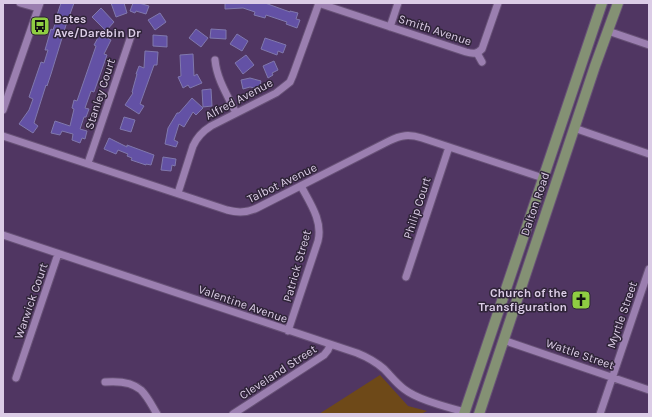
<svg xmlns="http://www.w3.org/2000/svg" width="652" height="417" viewBox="0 0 652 417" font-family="Karla,sans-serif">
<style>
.green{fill:#6e4918}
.building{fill:#6351a5;stroke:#8078ad}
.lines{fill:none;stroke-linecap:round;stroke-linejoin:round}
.minor-casing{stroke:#675176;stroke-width:9}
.major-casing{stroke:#675176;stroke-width:12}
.minor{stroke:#9b7fb0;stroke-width:7}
.major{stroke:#849174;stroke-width:10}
.labels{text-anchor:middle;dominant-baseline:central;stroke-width:3;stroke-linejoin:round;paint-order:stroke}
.poi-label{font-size:12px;font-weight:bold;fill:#dbcce6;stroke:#2f2438;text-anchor:start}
.street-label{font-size:12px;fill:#dbcce6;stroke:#2f2438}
</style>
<rect width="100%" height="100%" fill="#503662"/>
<path class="green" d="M380 375 408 406 427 411 421 414H319Z"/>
<path class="building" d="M61 3H74L66 25 51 74 47 86 46 85 34 123 38 126 33 133 19 124 29 110 33 99 29 97 41 62 44 63 48 50H45L51 29 53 30 57 18H56Z
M111 3H124L127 13 116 17Z
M133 3H139L149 6 146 14 136 11 135 13 130 11Z
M225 3H265L290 12V11L298 13 296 19 300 20 297 28 286 24 287 22 266 15 265 18 254 15 255 12 243 8 225 9Z
M101 8 114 22 106 31 92 17Z
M160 13 166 22 155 30 148 20Z
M196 29 208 38 201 47 189 38Z
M211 29 226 30V39L210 38Z
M100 34 111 40 104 54 107 55 94 92 91 91 85 108 89 109 86 117H84L80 129 87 131 85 139 82 138 80 143 72 140 73 134 62 131 60 135 51 133 55 121 70 126 74 109 72 108 74 100 77 101 96 46 94 45Z
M237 34 248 41 242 51 230 44Z
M153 35 167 36V47L153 46Z
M265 38 286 45 283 53 278 51 277 55 261 49Z
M145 51 158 52 157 65H154L140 104 144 106 139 114 125 105 133 93 132 92 137 74H136L139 66 144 68Z
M193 54 194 76 197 74 202 83 190 88 188 85 183 88 178 77 181 76 180 55Z
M246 55 254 65 243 74 235 63Z
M274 61 278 70 272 73 273 75 268 78 263 66Z
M250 78 261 81 259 89 250 87 243 89 241 80Z
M211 89 212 106 203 107 202 90Z
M192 98 203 108 196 115 193 112 184 127 179 124 174 140 178 142 176 147 165 144 168 128 177 113H179Z
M124 117 135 120 131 132 120 129Z
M109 138 127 147V145L154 155 151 165 146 164V165L131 160 132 158 127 156 128 154 118 150 116 154 104 149Z
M163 157 176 159 175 166 172 165 171 171 161 170Z"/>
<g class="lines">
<g class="minor-casing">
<path id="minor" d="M20 3 38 8
M318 3 466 52C473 54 477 54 482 49L498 3
M390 27 398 3
M608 31 649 45
M477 53 482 62
M215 60C217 80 228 96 236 113
M3 110 40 3
M574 128 649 154
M3 136 227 210C238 213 247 213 257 208L389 141C401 135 409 134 422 138L543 178
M88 163 132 33
M178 193 193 146C197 137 203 131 211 126L276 93 285 86 290 82 293 75 319 3
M3 235 357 353C367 357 376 362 384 369 391 376 396 383 404 389 418 400 447 407 464 412
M406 277 449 147
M288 331 318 241C323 221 310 203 301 186
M503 340 649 390
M16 378 58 254
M105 382C117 381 132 382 141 390 148 397 152 406 157 414
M233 414 324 355 328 350 330 345
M600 414 649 269"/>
</g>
<g class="major-casing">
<path id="major" d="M464 414 602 3
M479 414 595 66 618 3"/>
</g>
<use href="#minor" class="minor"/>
<use href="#major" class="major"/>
</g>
<defs>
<g id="bus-square" transform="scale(1)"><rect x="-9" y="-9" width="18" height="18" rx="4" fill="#8fcd42" stroke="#2f2438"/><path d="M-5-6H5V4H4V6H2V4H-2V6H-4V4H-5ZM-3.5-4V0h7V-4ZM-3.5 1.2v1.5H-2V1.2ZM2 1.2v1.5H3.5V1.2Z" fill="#111"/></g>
<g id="church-square" transform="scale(1)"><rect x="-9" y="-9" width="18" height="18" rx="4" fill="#8fcd42" stroke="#2f2438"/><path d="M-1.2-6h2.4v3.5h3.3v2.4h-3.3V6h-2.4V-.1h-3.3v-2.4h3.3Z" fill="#111"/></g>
</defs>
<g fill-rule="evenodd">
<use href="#bus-square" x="40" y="26"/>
<use href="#church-square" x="581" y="300"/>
</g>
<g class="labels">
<g class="poi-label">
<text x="54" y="19">Bates<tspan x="54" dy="14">Ave/Darebin Dr</tspan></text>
<text x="567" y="293" text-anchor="end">Church of the<tspan x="567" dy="14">Transfiguration</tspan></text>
</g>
<g class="street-label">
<text transform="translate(435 30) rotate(18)">Smith Avenue</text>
<text transform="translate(100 94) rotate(-72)">Stanley Court</text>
<text transform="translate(239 99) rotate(-28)">Alfred Avenue</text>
<text transform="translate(282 183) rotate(-26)">Talbot Avenue</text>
<text transform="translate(535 204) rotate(-71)">Dalton Road</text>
<text transform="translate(417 208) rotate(-72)">Philip Court</text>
<text transform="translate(297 266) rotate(-74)">Patrick Street</text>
<text transform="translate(31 301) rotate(-71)">Warwick Court</text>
<text transform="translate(243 304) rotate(19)">Valentine Avenue</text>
<text transform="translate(622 315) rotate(-71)">Myrtle Street</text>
<text transform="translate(580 354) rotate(19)">Wattle Street</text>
<text transform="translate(278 372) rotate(-33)">Cleveland Street</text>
</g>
</g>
<rect width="652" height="417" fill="none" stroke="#dbcce6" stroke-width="8"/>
</svg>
